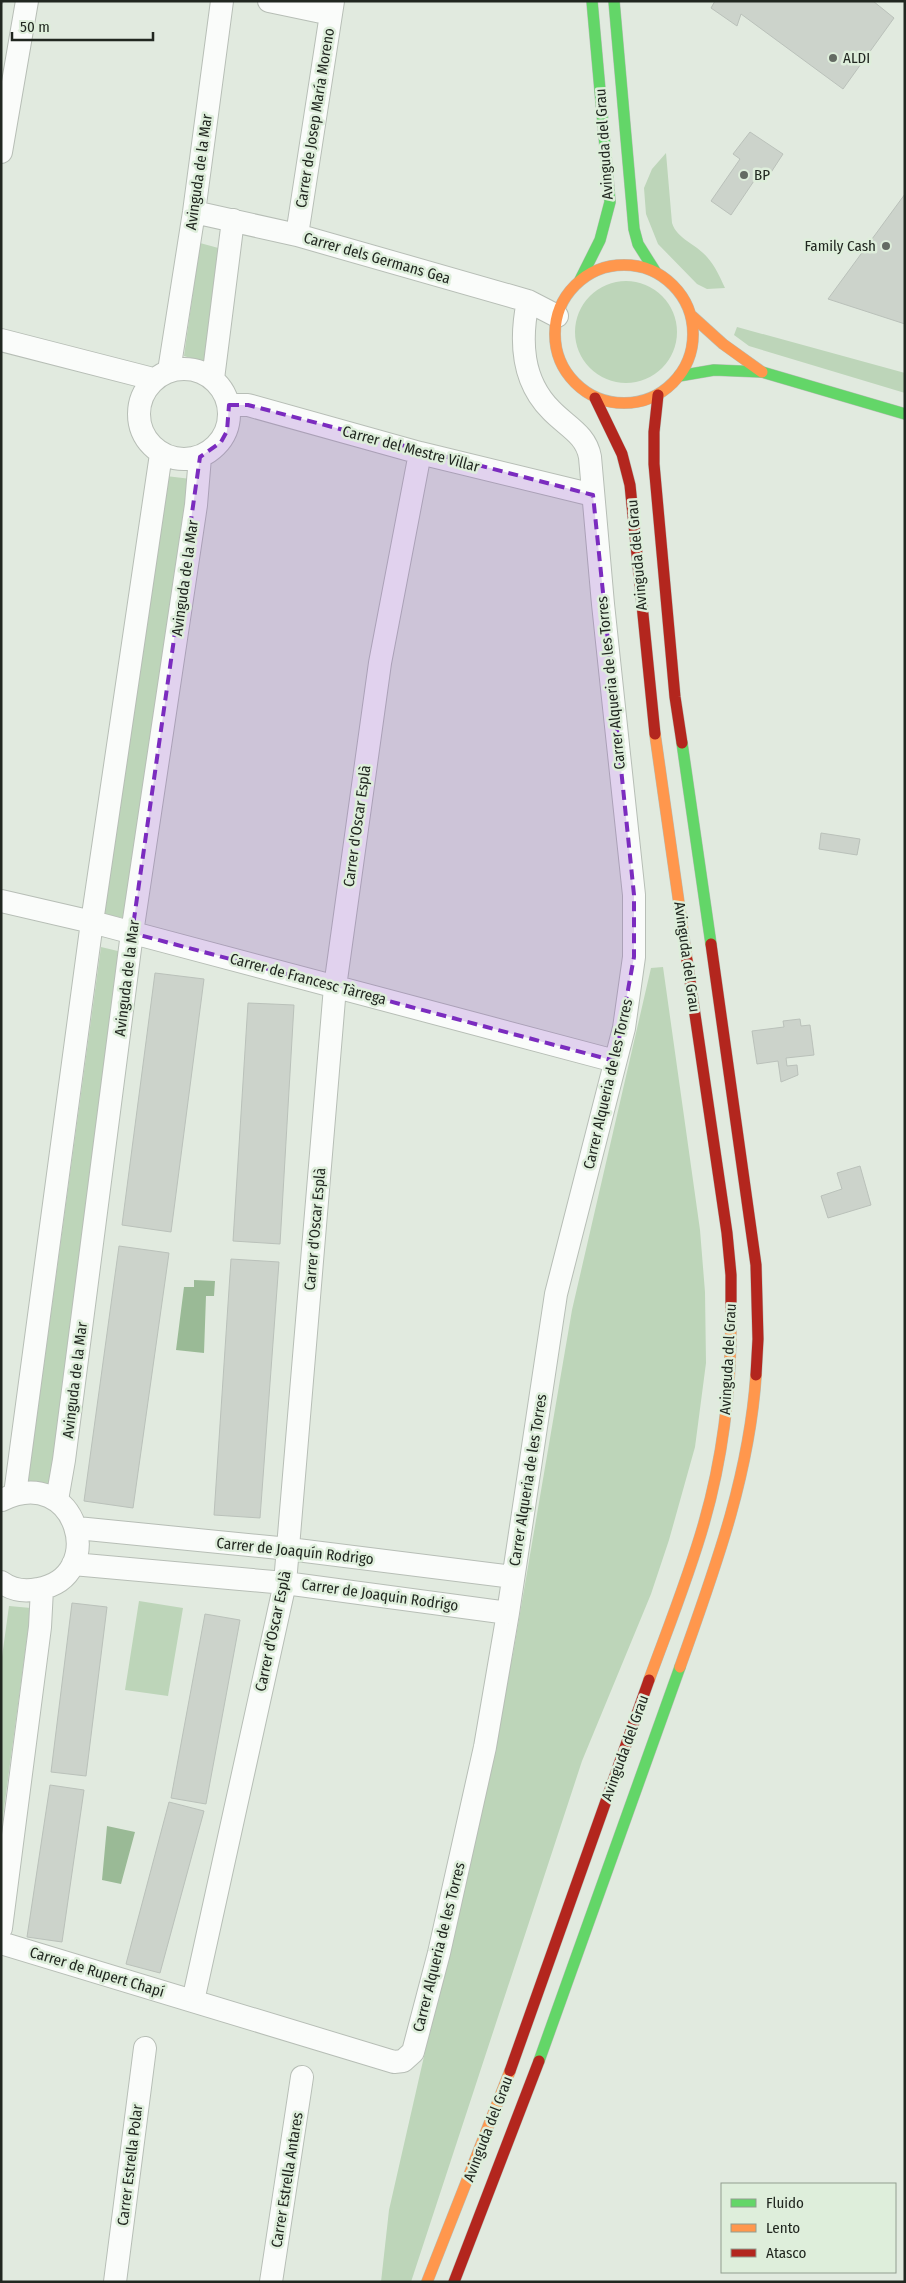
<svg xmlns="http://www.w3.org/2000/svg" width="906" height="2283" viewBox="0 0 906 2283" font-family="'Fira Sans Condensed',sans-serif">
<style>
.green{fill:#bdd5b9}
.water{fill:#9aba96}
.building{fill:#ccd3cb;stroke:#bac1ba}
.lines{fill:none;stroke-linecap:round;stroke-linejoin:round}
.street-casing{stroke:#b7beb6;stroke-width:24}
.fast-casing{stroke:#b7beb6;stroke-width:12}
.slow-casing{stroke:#b7beb6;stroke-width:12}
.jam-casing{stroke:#b7beb6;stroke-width:12}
.street{stroke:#fafcfa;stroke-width:22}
.fast{stroke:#63d668;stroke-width:11}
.slow{stroke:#ff974d;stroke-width:11}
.jam{stroke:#b3261e;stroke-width:11}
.rail{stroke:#c6c8c5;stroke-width:4;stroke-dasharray:10 5;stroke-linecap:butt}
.marked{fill:#7b2cbf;fill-opacity:0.2;stroke:#7b2cbf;stroke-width:4;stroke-dasharray:10 6;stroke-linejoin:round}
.poi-dot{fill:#646b63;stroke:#deeedb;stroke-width:2}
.labels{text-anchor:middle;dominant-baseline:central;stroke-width:5;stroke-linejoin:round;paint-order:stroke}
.poi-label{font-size:15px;fill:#212720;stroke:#deeedb;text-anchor:start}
.street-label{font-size:15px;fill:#212720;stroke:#deeedb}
</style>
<rect width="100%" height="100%" fill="#e1eadf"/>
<path class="green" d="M666 153 672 223C677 239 696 244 707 257 715 266 720 277 725 288L707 289 697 284 658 244 646 214 644 188 652 169Z
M200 243 222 249 207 363 184 356Z
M575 332a51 51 0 1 1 102 0a51 51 0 1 1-102 0Z
M737 327 905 373V393L749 346 734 335Z
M166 476 191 479 128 919 104 914Z
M101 947 122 952 49 1490 27 1489Z
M663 967 700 1230 705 1292 706 1363 695 1447 669 1540 651 1594 582 1761 411 2282H381L389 2210 461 1894 513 1654 572 1310 651 968Z
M139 1601 183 1608 168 1696 125 1690Z
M9 1606 31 1608 1 1831V1664Z"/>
<path class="water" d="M194 1280 215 1281 214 1296H206L204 1353 176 1350 184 1287H194Z
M107 1826 135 1832 121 1884 102 1880Z"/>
<path class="building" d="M715 1H873L894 18 843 89 741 14 737 26 711 8Z
M750 132 783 154 768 177 760 172 731 215 711 201 740 159 733 154Z
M905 194V324L828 299Z
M821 833 860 839 857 855 819 849Z
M155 973 204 979 171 1232 122 1225Z
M248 1003 294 1005 280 1244 233 1241Z
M800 1019 801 1026 810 1025 814 1055 786 1058 787 1066 797 1065 798 1075 781 1082 778 1061 757 1064 752 1031 784 1027 783 1021Z
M860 1166 871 1205 828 1218 821 1196 842 1189 837 1173Z
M119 1246 169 1253 133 1508 84 1501Z
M231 1259 279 1262 260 1518 214 1515Z
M72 1603 107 1607 86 1776 51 1772Z
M205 1614 240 1620 206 1804 171 1798Z
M50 1785 84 1790 62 1942 27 1937Z
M169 1802 204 1811 160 1973 126 1964Z"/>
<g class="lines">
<g class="street-casing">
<path id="street" d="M269 1 331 14
M1 152 27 1
M194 212 297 235 528 301 557 316
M297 235 333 1
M1 340 153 379
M139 414a45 45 0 1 1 90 0a45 45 0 1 1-90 0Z
M169 371 194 212 222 1
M213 379 233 220
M229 405H248L420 453 593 495
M1 901 92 922 615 1061
M15 1494 92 922 161 454
M57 1500 64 1460 132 933 196 505 200 457
M77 1528 289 1549 513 1577
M73 1564 285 1583 508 1613
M1 1582C12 1590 25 1592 38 1589 109 1577 77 1463 2 1500
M1 1928 40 1627 42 1589
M1 1943 394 2062 403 2061 413 2052 439 1953 485 1747 508 1613 556 1294 624 1028 634 957V895L603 604 590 457C586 434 566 426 551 410 521 380 520 340 528 301
M193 2001 285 1583 335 987 380 663 420 453
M115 2282 145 2048
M271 2282 302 2077"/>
</g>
<g class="fast-casing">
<path id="fast" d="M614 1 634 229 638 244 655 271
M580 280 600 240 610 202 592 1
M679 376 714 370 762 372 905 414
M682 743 711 944
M539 2061 680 1667"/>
</g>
<g class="slow-casing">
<path id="slow" d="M555 334a69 69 0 1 1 138 0a69 69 0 1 1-138 0Z
M692 316 723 344 762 372
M655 734 687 960
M680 1667C714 1571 749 1478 756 1375
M649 1680C668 1628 689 1576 704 1523 723 1457 731 1388 731 1320
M427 2282 510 2071"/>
</g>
<g class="jam-casing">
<path id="jam" d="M658 395 654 432V464L675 697 682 743
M595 398 622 454 630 485 655 734
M711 944 756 1265 758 1339 756 1375
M687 960 727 1233 731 1275V1320
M510 2071 649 1680
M454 2282 539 2061"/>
</g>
<use href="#street" class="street"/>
<use href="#fast" class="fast"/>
<use href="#slow" class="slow"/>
<use href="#jam" class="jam"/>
<path class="rail" d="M1 3 2 1"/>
</g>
<path class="marked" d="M229 405H248L593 495 634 895V957L615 1061 132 933 200 457 221 442 227 431Z"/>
<g class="poi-dot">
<circle cx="833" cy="58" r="5"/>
<circle cx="744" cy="175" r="5"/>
<circle cx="886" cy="246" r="5"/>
</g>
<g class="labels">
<g class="poi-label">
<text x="843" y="58">ALDI</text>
<text x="754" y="175">BP</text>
<text x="876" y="246" text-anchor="end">Family Cash</text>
</g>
<g class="street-label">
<text transform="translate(315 118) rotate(-81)">Carrer de Josep María Moreno</text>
<text transform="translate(604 144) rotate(-94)">Avinguda del Grau</text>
<text transform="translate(199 172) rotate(-82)">Avinguda de la Mar</text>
<text transform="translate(377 258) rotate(16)">Carrer dels Germans Gea</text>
<text transform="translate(411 449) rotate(15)">Carrer del Mestre Villar</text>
<text transform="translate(637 555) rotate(-95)">Avinguda del Grau</text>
<text transform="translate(185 578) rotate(-82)">Avinguda de la Mar</text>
<text transform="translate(611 683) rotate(-96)">Carrer Alqueria de les Torres</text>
<text transform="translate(357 826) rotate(-82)">Carrer d'Oscar Esplà</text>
<text transform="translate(687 957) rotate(82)">Avinguda del Grau</text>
<text transform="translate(127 978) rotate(-83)">Avinguda de la Mar</text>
<text transform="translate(308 979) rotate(15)">Carrer de Francesc Tàrrega</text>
<text transform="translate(608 1084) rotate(-77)">Carrer Alqueria de les Torres</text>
<text transform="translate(315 1229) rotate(-85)">Carrer d'Oscar Esplà</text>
<text transform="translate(728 1359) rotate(-87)">Avinguda del Grau</text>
<text transform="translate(75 1380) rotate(-83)">Avinguda de la Mar</text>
<text transform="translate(528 1480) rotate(-81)">Carrer Alqueria de les Torres</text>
<text transform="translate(295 1551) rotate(6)">Carrer de Joaquín Rodrigo</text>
<text transform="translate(380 1595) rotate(8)">Carrer de Joaquin Rodrigo</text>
<text transform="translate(273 1631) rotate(-78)">Carrer d'Oscar Esplà</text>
<text transform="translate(625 1748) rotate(-70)">Avinguda del Grau</text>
<text transform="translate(439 1947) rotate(-76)">Carrer Alqueria de les Torres</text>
<text transform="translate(97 1972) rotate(17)">Carrer de Rupert Chapí</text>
<text transform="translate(488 2129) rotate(-69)">Avinguda del Grau</text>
<text transform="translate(130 2165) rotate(-83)">Carrer Estrella Polar</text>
<text transform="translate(287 2180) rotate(-81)">Carrer Estrella Antares</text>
</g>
</g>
<rect width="906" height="2283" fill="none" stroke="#212720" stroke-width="5"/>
<rect x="721" y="2183" width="175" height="90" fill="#deeedb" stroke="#929e90"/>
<rect x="731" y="2199" width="25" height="8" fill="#63d668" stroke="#929e90"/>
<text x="766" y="2208" font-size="15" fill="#212720">Fluido</text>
<rect x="731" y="2224" width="25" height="8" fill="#ff974d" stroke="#929e90"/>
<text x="766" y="2233" font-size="15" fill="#212720">Lento</text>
<rect x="731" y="2249" width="25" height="8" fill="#b3261e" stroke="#929e90"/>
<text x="766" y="2258" font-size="15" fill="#212720">Atasco</text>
<path d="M12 32v8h141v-8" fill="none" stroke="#212720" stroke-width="2.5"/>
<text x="20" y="32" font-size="15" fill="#212720" stroke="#deeedb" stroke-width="4" paint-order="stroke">50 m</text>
</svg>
